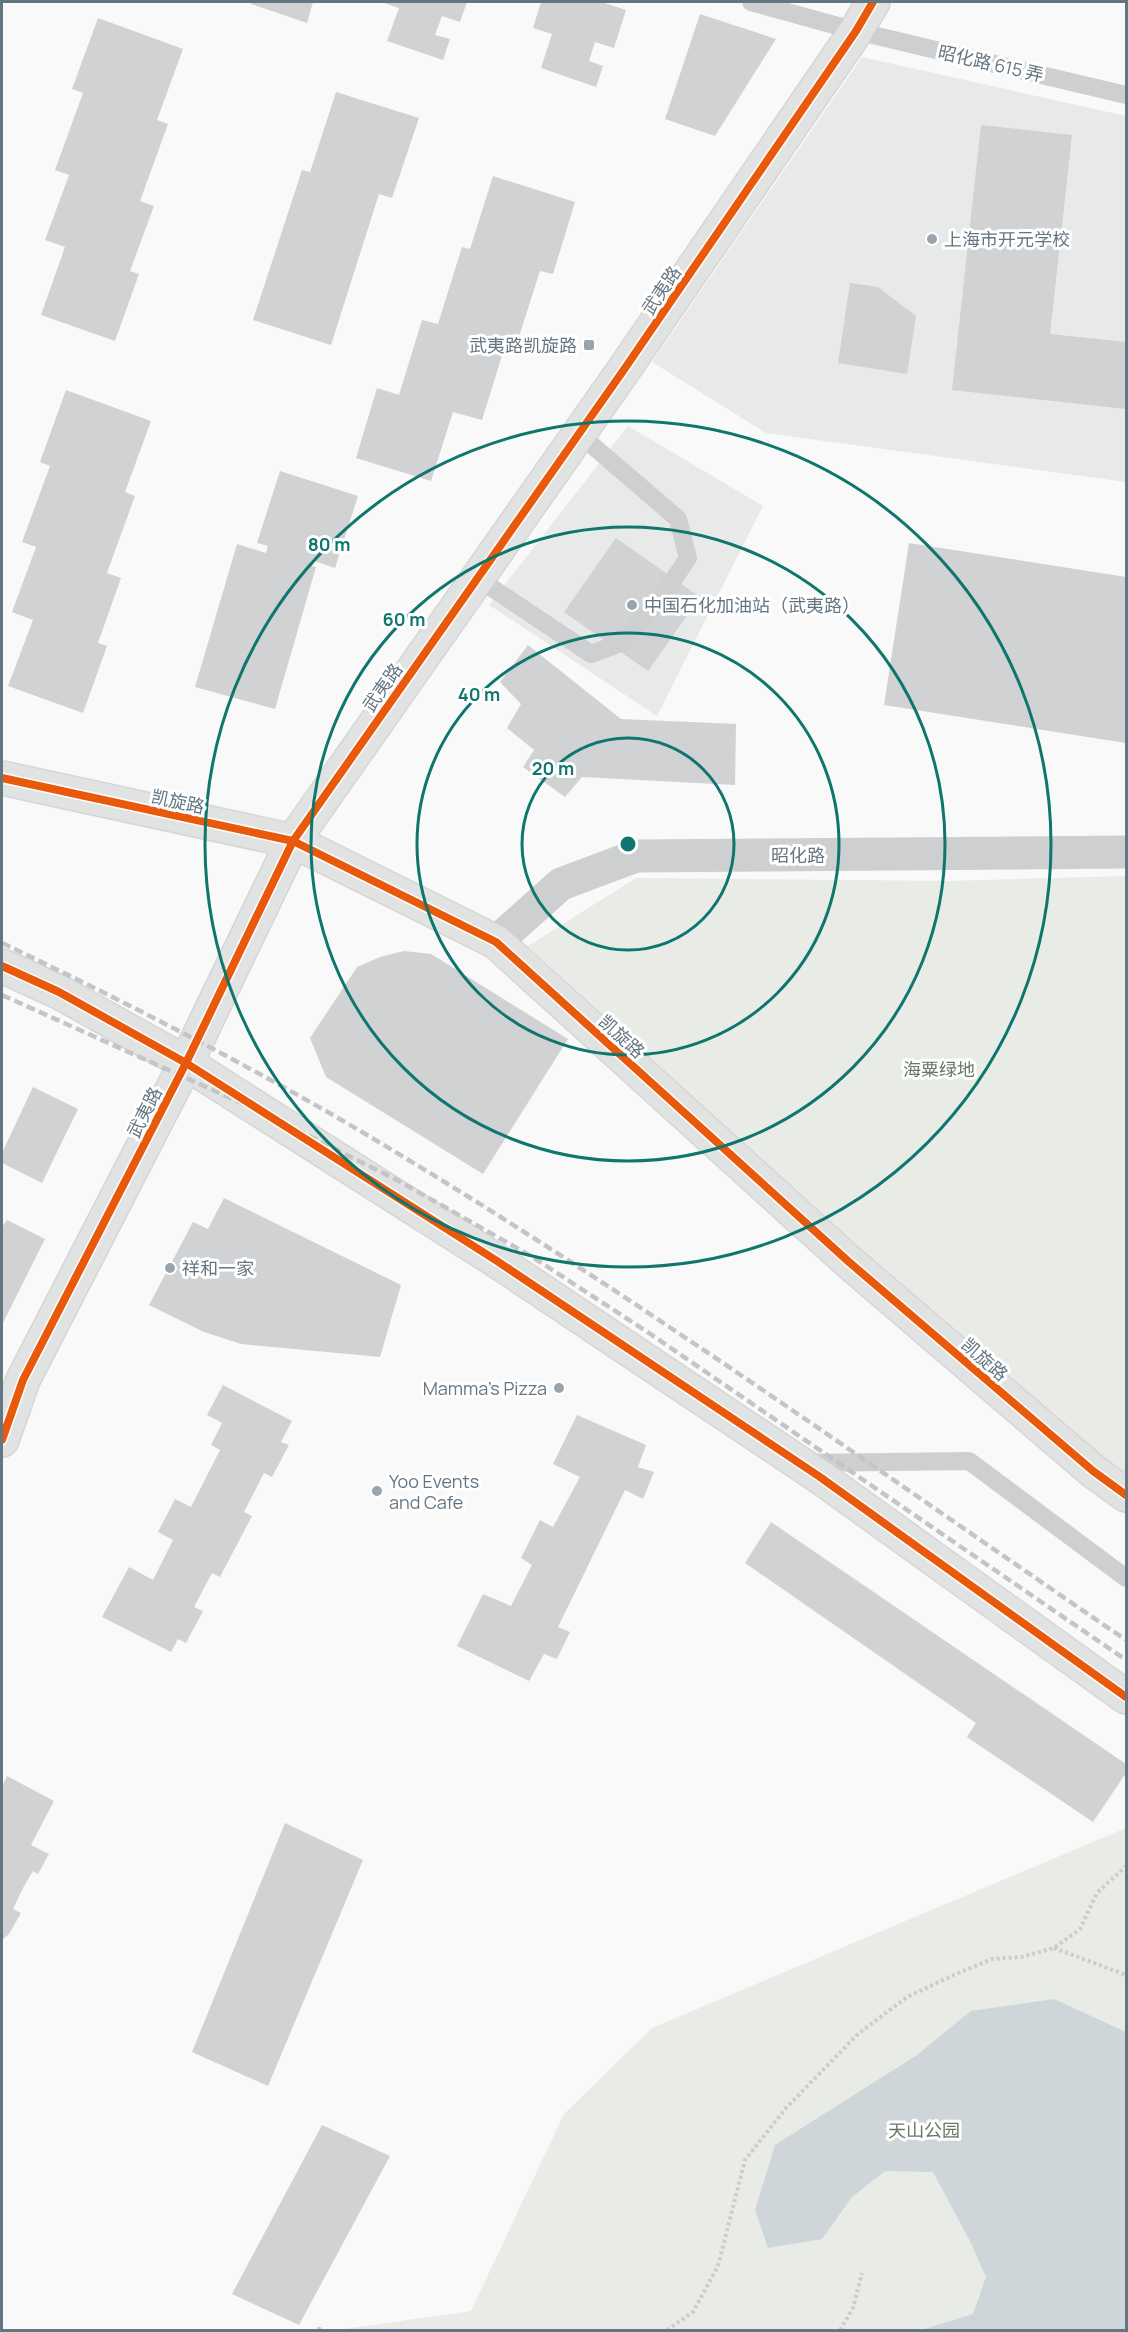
<svg xmlns="http://www.w3.org/2000/svg" width="1128" height="2332" viewBox="0 0 1128 2332" font-family="Manrope,'Noto Sans SC',sans-serif">
<style>
.built{fill:#e8e9e9}
.green{fill:#e8ebe6}
.water{fill:#ced6d9}
.building{fill:#d0d2d3}
.lines{fill:none;stroke-linecap:round;stroke-linejoin:round}
.secondary-casing{stroke:#d5d6d7;stroke-width:36}
.path{stroke:#cbcccd;stroke-width:4;stroke-dasharray:3 3;stroke-linecap:butt}
.lane{stroke:#cecfd0;stroke-width:18}
.street{stroke:#cecfd0;stroke-width:33}
.secondary{stroke:#e1e2e2;stroke-width:33}
.rail{stroke:#c3c5c6;stroke-width:4.5;stroke-dasharray:9 4.5;stroke-linecap:butt}
.cycleway-casing{stroke:#fff;stroke-width:11}
.cycleway{stroke:#e8590c;stroke-width:8}
.ring{fill:none;stroke:#0f766e;stroke-width:3}
.poi-dot{fill:#99a4ac;stroke:#fff;stroke-width:2}
.labels{text-anchor:middle;dominant-baseline:central;stroke-width:6;stroke-linejoin:round;paint-order:stroke}
.street-label{font-size:18px;fill:#657683;stroke:#fff}
.poi-label{font-size:18px;fill:#657683;stroke:#fff;text-anchor:start}
.park-label{font-size:18px;fill:#687a64;stroke:#fff}
.centre{fill:#0f766e;stroke:#fff;stroke-width:3}
.ring-label{font-size:18px;text-anchor:middle;font-weight:bold;fill:#0f766e;stroke:#fff;stroke-width:6;stroke-linejoin:round;paint-order:stroke}
</style>
<rect width="100%" height="100%" fill="#f9f9f9"/>
<path class="built" d="M862 57 1126 116V482L766 433 652 362Z
M628 426 763 506 657 716 489 605Z"/>
<path class="green" d="M1126 876V1488L1096 1467 528 946 636 878 949 881Z
M1126 1828V2330H337L471 2311 564 2114 652 2028Z"/>
<path class="water" d="M1054 1999 1126 2032V2330H921L973 2314 986 2277 971 2243 933 2172 885 2171 852 2197 822 2239 768 2248 755 2210 775 2145 917 2055 971 2011Z"/>
<path class="building" d="M252 2H313L307 23 251 4Z
M381 2H467L460 22 442 16 435 35 450 39 443 60 387 41 399 8Z
M541 2H601L626 10 614 48 595 42 589 61 603 66 596 87 541 68 552 34 533 28Z
M700 14 776 39 715 136 665 119Z
M98 18 183 49 157 120 168 124 140 201 154 206 130 271 139 274 115 341 41 315 65 247 45 240 69 175 55 170 83 93 72 89Z
M336 92 419 118 392 198 379 194 331 345 253 320 302 170 310 172Z
M981 125 1072 135 1050 334 1126 342V409L952 390Z
M493 176 575 202 553 274 540 271 515 349 505 346 482 420 453 412 431 481 356 458 377 388 399 395 422 320 438 324 462 247 470 249Z
M850 283 878 287 916 316 907 374 838 363Z
M66 390 151 421 125 492 135 496 107 573 121 578 98 643 107 646 83 713 8 686 33 620 12 612 36 547 22 542 50 466 40 462Z
M280 471 358 496 335 568 314 561 312 566 316 567 275 709 195 687 237 544 266 553 268 546 257 543Z
M616 538 700 597 648 671 564 612Z
M909 543 1126 577V743L884 705Z
M528 645 621 719 736 724 735 785 582 777 565 797 523 767 534 750 507 728 521 704 500 682Z
M404 951 431 954 568 1039 483 1174 326 1077 310 1038 357 967 380 957Z
M33 1087 78 1109 42 1183 2 1163V1153Z
M224 1198 401 1285 380 1357 241 1344 204 1332 149 1305 193 1222 208 1229Z
M7 1220 45 1239 2 1325V1227Z
M223 1385 292 1421 281 1442 289 1445 272 1477 264 1473 244 1512 252 1516 220 1577 212 1573 194 1607 203 1611 186 1643 178 1639 171 1652 102 1617 129 1567 153 1580 173 1540 158 1532 175 1499 191 1507 220 1450 211 1445 222 1423 207 1415Z
M577 1415 646 1445 638 1467 654 1472 643 1499 625 1490 558 1627 570 1632 557 1659 544 1654 529 1681 457 1646 483 1594 511 1606 532 1565 521 1558 540 1520 553 1527 580 1477 553 1464Z
M771 1522 1126 1764V1773L1093 1822 967 1737 976 1723 745 1563Z
M7 1776 54 1801 31 1845 49 1854 38 1874 33 1871 23 1888 13 1909 21 1913 9 1934 2 1940V1787Z
M285 1823 363 1860 268 2086 192 2052Z
M322 2125 390 2156 299 2325 232 2294Z"/>
<g class="lines">
<g class="secondary-casing">
<path id="secondary" d="M2 778 293 841 496 942 849 1262 1093 1471 1126 1495
M2 966 59 992 186 1063 497 1261 820 1477 1126 1697
M2 1440 23 1380 186 1063 293 841 623 371 856 31 873 2"/>
</g>
<path class="path" d="M1054 1948 1126 1975
M319 2330 320 2324
M667 2330 693 2312 718 2266 745 2160 786 2108 859 2033 907 1997 954 1975 992 1959 1021 1957 1054 1948 1080 1929 1097 1893 1126 1866
M840 2330 853 2308 862 2273"/>
<path class="lane" d="M751 2 856 31 1126 95
M477 578 591 654 623 642 663 595 688 558 678 519 578 433
M805 1463 969 1461 1126 1578"/>
<path class="street" d="M496 942 561 884 636 856 1126 852"/>
<use href="#secondary" class="secondary"/>
<path class="rail" d="M2 943C140 1009 276 1079 407 1159 653 1308 888 1478 1126 1640
M2 995 255 1109 397 1180 531 1256 649 1333 1126 1660"/>
<g class="cycleway-casing">
<path id="cycleway" d="M2 778 293 841 496 942 849 1262 1093 1471 1126 1495
M2 966 59 992 186 1063 497 1261 820 1477 1126 1697
M2 1440 23 1380 186 1063 293 841 623 371 856 31 873 2"/>
</g>
<use href="#cycleway" class="cycleway"/>
</g>
<g class="ring">
<circle cx="628" cy="844" r="106"/>
<circle cx="628" cy="844" r="211"/>
<circle cx="628" cy="844" r="317"/>
<circle cx="628" cy="844" r="423"/>
</g>
<g class="poi-dot">
<circle cx="932" cy="239" r="6"/>
<rect x="583" y="339" width="12" height="12" rx="3"/>
<circle cx="632" cy="605" r="6"/>
<circle cx="170" cy="1268" r="6"/>
<circle cx="559" cy="1388" r="6"/>
<circle cx="377" cy="1491" r="6"/>
</g>
<g class="labels">
<g class="street-label">
<text transform="translate(991 63) rotate(13)">昭化路 615 弄</text>
<text transform="translate(661 290) rotate(-56)">武夷路</text>
<text transform="translate(382 687) rotate(-55)">武夷路</text>
<text transform="translate(178 801) rotate(12)">凯旋路</text>
<text x="798" y="855">昭化路</text>
<text transform="translate(622 1036) rotate(42)">凯旋路</text>
<text transform="translate(144 1112) rotate(-63)">武夷路</text>
<text transform="translate(985 1359) rotate(41)">凯旋路</text>
</g>
<g class="poi-label">
<text x="944" y="239">上海市开元学校</text>
<text x="577" y="345" text-anchor="end">武夷路凯旋路</text>
<text x="644" y="605">中国石化加油站（武夷路）</text>
<text x="182" y="1268">祥和一家</text>
<text x="547" y="1388" text-anchor="end">Mamma's Pizza</text>
<text x="389" y="1481">Yoo Events<tspan x="389" dy="21">and Cafe</tspan></text>
</g>
<g class="park-label">
<text x="939" y="1069">海粟绿地</text>
<text x="924" y="2130">天山公园</text>
</g>
</g>
<circle cx="628" cy="844" r="9" class="centre"/>
<g class="ring-label">
<text x="329" y="551">80 m</text>
<text x="404" y="626">60 m</text>
<text x="479" y="701">40 m</text>
<text x="553" y="775">20 m</text>
</g>
<rect width="1128" height="2332" fill="none" stroke="#657683" stroke-width="6"/>
</svg>
